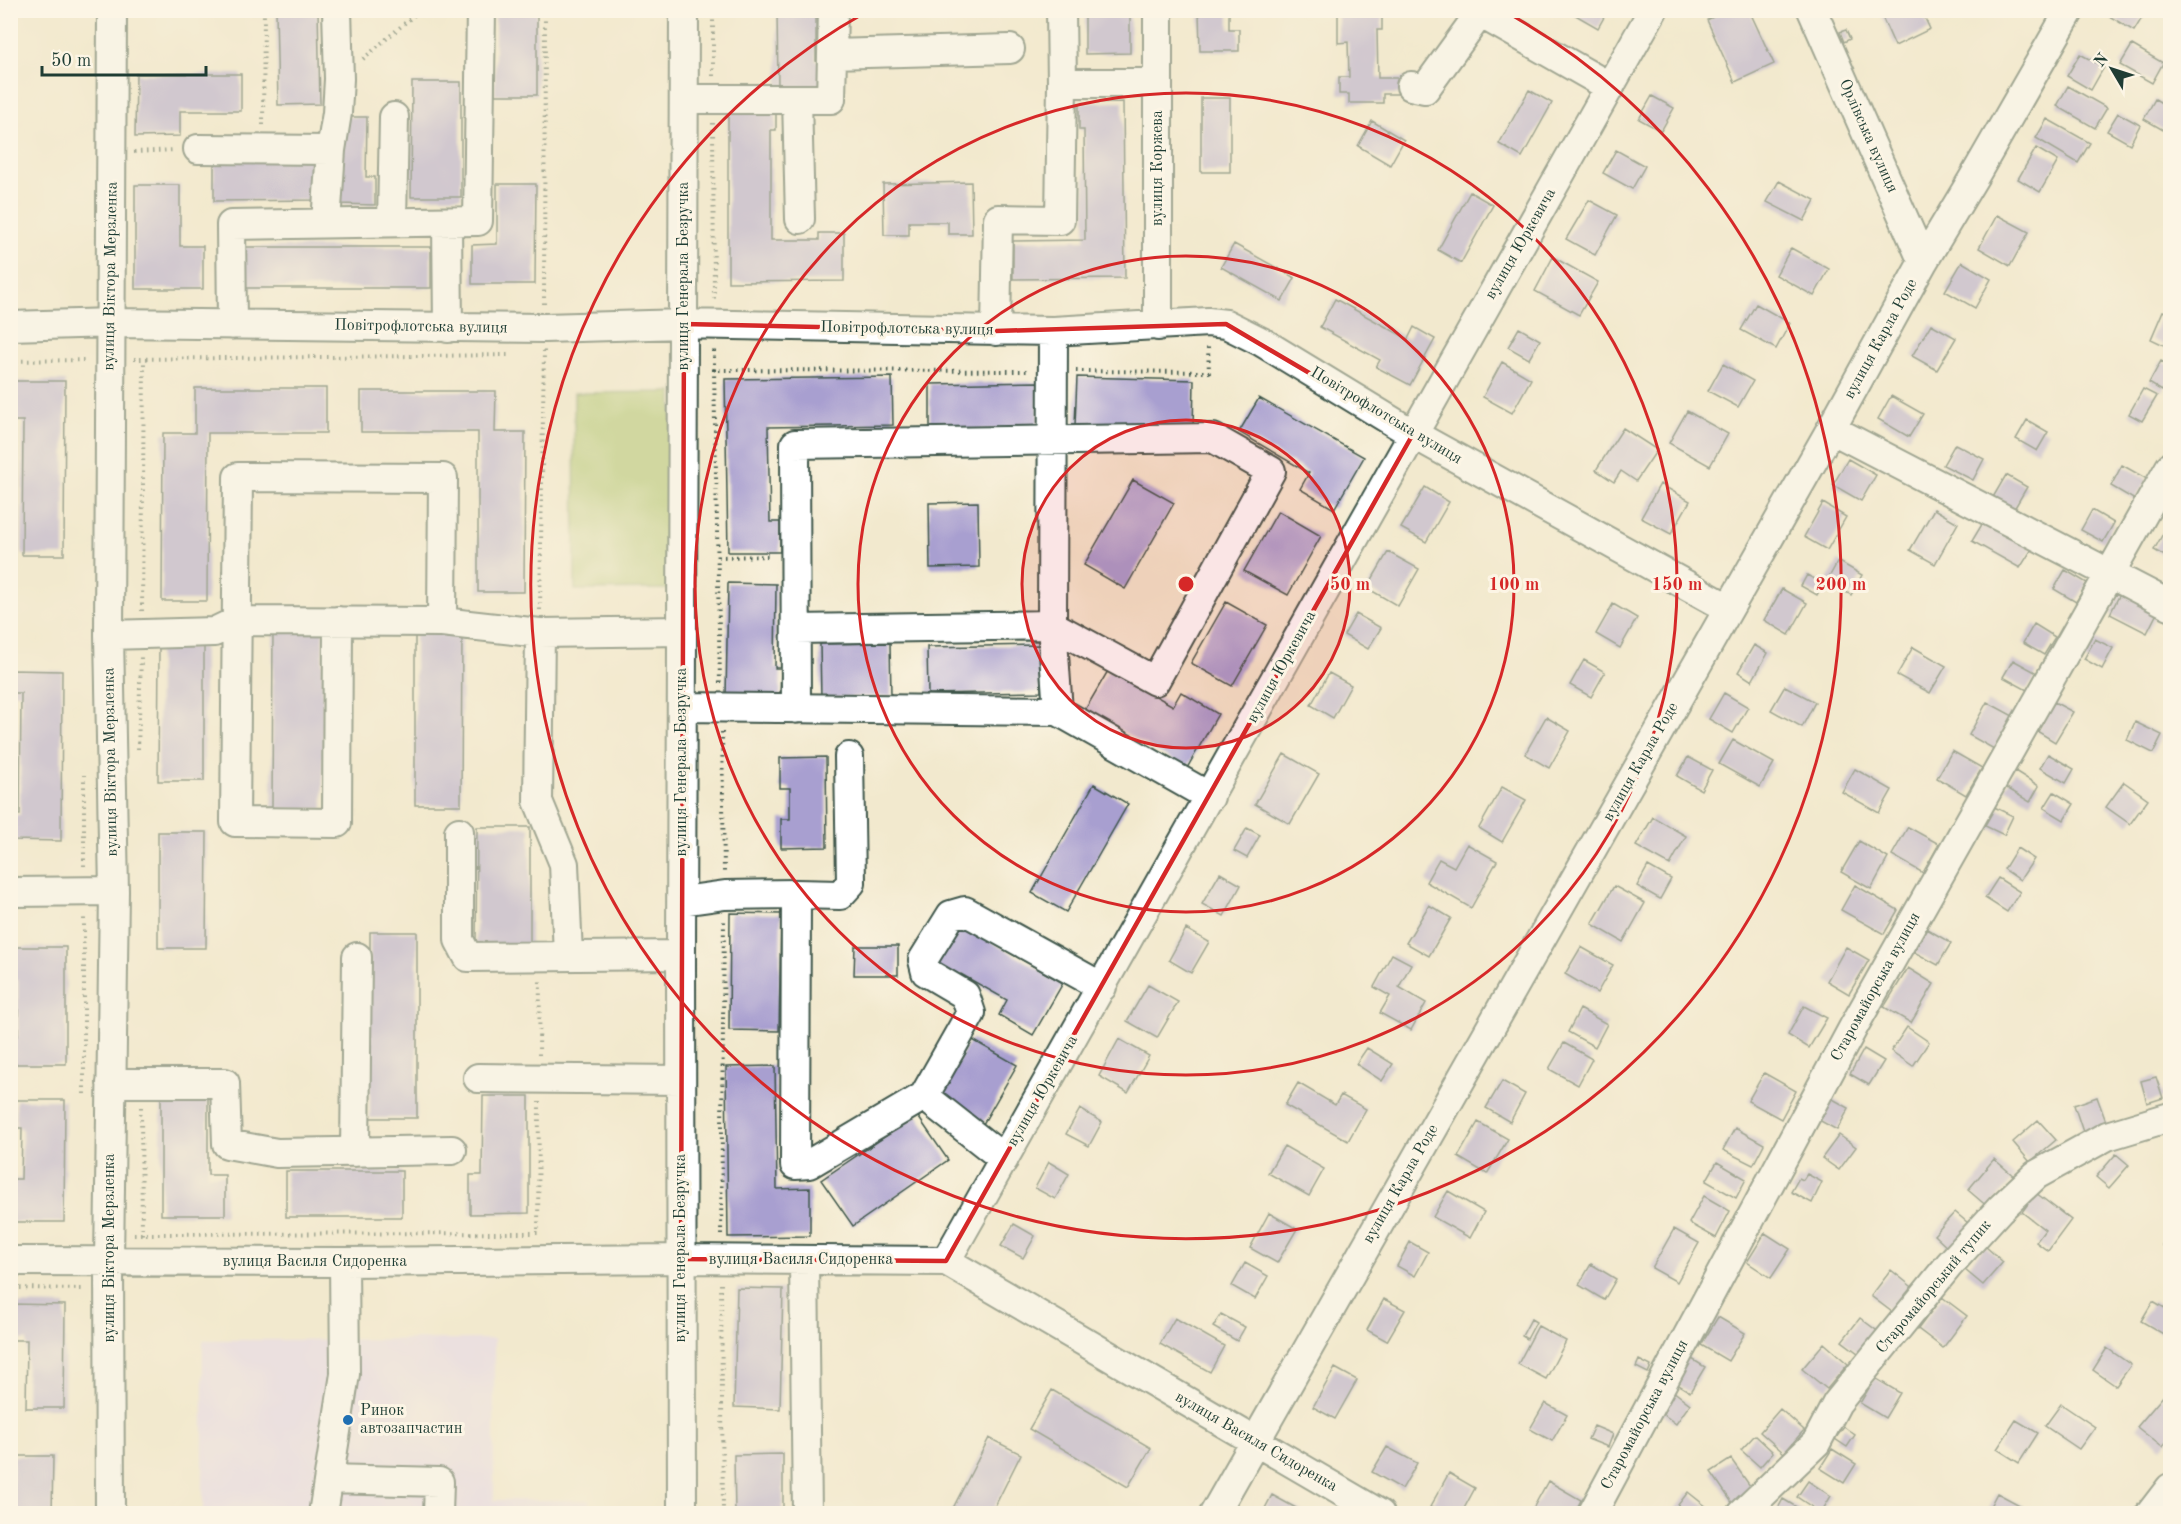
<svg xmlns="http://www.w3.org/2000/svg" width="2181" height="1524" viewBox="0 0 2181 1524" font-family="'Old Standard TT',serif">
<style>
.built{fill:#e2d4f3}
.green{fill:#a8c268;stroke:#64804e;stroke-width:1.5}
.building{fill:#a89fd0}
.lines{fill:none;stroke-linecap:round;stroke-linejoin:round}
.minor-casing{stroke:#3f574b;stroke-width:32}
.path{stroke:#3f574b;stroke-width:4;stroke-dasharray:1.5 4.5;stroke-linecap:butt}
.minor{stroke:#fff;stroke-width:28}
.marked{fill:none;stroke:#d62828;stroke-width:4.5;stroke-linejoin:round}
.ring{fill:none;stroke:#d62828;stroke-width:3}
.poi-dot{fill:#1f6fb2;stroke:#fcf5e5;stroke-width:2}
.labels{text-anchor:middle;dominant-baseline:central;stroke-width:6;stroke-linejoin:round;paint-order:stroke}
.street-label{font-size:16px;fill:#1f3d34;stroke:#fcf5e5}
.poi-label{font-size:16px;fill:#1f3d34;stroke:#fcf5e5;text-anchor:start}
.centre{fill:#d62828;stroke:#fcf5e5;stroke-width:3}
.ring-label{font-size:18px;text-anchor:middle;font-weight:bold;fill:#d62828;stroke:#fcf5e5;stroke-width:6;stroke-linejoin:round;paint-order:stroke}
</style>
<rect width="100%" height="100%" fill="#fcf5e5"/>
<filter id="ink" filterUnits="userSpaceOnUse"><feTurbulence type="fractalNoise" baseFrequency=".0167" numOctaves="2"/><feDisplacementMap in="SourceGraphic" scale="12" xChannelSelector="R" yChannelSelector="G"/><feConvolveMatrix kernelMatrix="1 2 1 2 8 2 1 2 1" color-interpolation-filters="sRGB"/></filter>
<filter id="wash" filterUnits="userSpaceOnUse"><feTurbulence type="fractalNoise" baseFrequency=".008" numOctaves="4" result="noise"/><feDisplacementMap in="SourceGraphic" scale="24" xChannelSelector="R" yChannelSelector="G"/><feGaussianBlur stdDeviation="1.35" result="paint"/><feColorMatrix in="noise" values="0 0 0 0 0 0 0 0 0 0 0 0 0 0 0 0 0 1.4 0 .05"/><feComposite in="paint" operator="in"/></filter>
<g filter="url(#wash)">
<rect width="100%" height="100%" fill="#f2e9ce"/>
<path class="built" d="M494 1339V1500H589V1514H203V1340Z"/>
<path class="green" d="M672 392V589L575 590 574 393Z"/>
<g id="blocks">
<path class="building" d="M276 10H318L320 104 278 105Z
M495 10H537V95H495Z
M777 10H816V61H824V87H778Z
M1085 10H1130V53L1085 54Z
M1199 10H1229V29H1239V51H1200Z
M1338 10H1382V30H1377L1378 78H1405L1404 94H1383V103H1349V94H1339V77H1349L1348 42 1338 43Z
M1574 10H1608L1598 28 1572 13Z
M1727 10H1749L1774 64 1735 82 1707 20Z
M1879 10H1921L1930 29 1895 46Z
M2105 10H2141L2145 13 2134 31 2104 13Z
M2156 10H2170V19Z
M1846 30 1850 39 1844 42 1840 32Z
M2132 45 2163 63 2152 83 2120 65Z
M2080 54 2104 67 2091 90 2067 76Z
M136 74H241V111H180V136L135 137Z
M412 82H461V197H411Z
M2068 86 2107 108 2095 128 2057 106Z
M1529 90 1552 103 1522 157 1499 144Z
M1652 96 1674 108 1661 131 1639 119Z
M1201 98H1230V172H1201Z
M2155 99 2170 108V134L2144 119Z
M1123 102 1125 278 1013 279V241L1085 240 1084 130H1079V103Z
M728 104H776V130H771V240H819V233H844V281L728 282Z
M2118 113 2140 125 2130 144 2107 131Z
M341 117H367L366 177H375V205L339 204Z
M2047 119 2090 143 2078 163 2036 138Z
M1372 121 1404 140 1390 165 1358 146Z
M2036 148 2058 161 2040 192 2018 179Z
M1616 150 1645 166 1632 189 1603 173Z
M316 155V200L214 201V157Z
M1779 181 1815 200 1804 221 1767 202Z
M971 182 972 234H948V222H909V235H884L883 184Z
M497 184H536L535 284H472V245L497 244Z
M135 185H180V246H203V289H135Z
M1470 192 1493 205 1461 263 1438 250Z
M1589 200 1617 215 1595 255 1566 239Z
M1997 215 2029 232 2010 266 1979 248Z
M1234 244 1295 278 1282 301 1221 267Z
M244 247H431V288H243Z
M1791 248 1829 269 1814 296 1776 275Z
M1553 257 1598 282 1579 315 1535 291Z
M1962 262 1991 279 1975 308 1945 291Z
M1335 299 1408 339 1414 327 1435 339 1410 385 1376 367 1380 360 1320 327Z
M1756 304 1790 323 1776 349 1741 330Z
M2170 308V348L2151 339 2163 311 2168 313Z
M1931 324 1956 338 1937 370 1912 356Z
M1519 328 1540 340 1529 359 1508 347Z
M2161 361 2170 366V377L2162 391 2149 383Z
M1502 362 1531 379 1512 413 1483 397Z
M1723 364 1753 381 1738 407 1708 391Z
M892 377 893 425 768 427 770 522H780V552H728L725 379Z
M1077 377 1194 380 1193 428 1075 425Z
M10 381H65L64 555H22L23 421H10Z
M1038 382V429L930 431V384Z
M195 388H326V433H208L207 601H162L163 433H195Z
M2143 389 2157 396 2142 421 2129 414Z
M361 391H496L495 432H525L524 592H478V432H361Z
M1891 396 1923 414 1909 437 1878 419Z
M1259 398 1364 457 1334 509 1300 489 1309 473 1239 432Z
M1687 411 1728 434 1710 466 1669 443Z
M2027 420 2048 432 2037 451 2016 439Z
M1623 428 1657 450 1636 481 1621 471 1614 482 1596 470Z
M1955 444 1984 459 1973 480 1943 465Z
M1848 459 1876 475 1861 501 1833 485Z
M2122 465 2147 479 2135 500 2111 486Z
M2006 475 2027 487 2013 511 1992 499Z
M1133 480 1174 503 1125 589 1084 565Z
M1660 484 1690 501 1671 534 1641 518Z
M1425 487 1449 502 1426 542 1401 528Z
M978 502 979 567 930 568 929 503Z
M1823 503 1846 517 1827 550 1804 537Z
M1934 509 1958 523 1935 564 1910 550Z
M2092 510 2114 523 2103 542 2081 530Z
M1278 511 1321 536 1288 595 1244 571Z
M1984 521 2032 549 2020 568 1972 541Z
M2170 521V559L2154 550Z
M1388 552 1419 569 1398 606 1367 588Z
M1838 561 1862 575 1851 595 1827 581Z
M2065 570 2087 583 2076 602 2054 589Z
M1807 575 1823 584 1817 595 1801 586Z
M728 583 776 584 775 668H781L780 698H726Z
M1782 589 1807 603 1789 635 1764 620Z
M2121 592 2158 611 2147 633 2110 614Z
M1226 602 1267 625 1232 686 1191 663Z
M1613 604 1637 618 1620 648 1596 634Z
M1356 614 1381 628 1368 649 1344 635Z
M2034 624 2055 637 2044 655 2023 643Z
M415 626H462L461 805H415Z
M273 627H323V809H272Z
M2095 639 2113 648 2102 669 2084 659Z
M890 643 891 696 821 698 820 644Z
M1040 645 1041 692 928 694 927 647Z
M1754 645 1768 653 1752 681 1738 672Z
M159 647H204V781H158Z
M1913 647 1946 666 1930 693 1897 675Z
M1584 660 1605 672 1591 697 1570 685Z
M2013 660 2037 673 2027 690 2003 677Z
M1109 669 1173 706 1181 692 1218 714 1187 768 1085 710Z
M11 670 62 671 61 841 12 840V815H20L21 693H11Z
M1329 673 1351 685 1333 718 1311 705Z
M1785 686 1815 702 1802 727 1771 710Z
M1724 693 1748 707 1733 733 1709 719Z
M1987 702 2013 716 1994 749 1969 735Z
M2054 702 2073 712 2055 742 2037 731Z
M1546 717 1570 731 1549 768 1525 754Z
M2135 722 2162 735 2153 753 2127 740Z
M1733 740 1774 763 1760 787 1719 764Z
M1952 751 1982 768 1966 795 1937 778Z
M1284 754 1319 774 1290 824 1255 804Z
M2048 754 2074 769 2066 783 2040 768Z
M826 757 827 847 781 848V819H790V788H780V758Z
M1688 757 1712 770 1701 790 1677 776Z
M1855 769 1892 790 1879 813 1842 792Z
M2015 771 2039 786 2030 802 2005 787Z
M2124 782 2148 799 2130 824 2106 807Z
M1094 784 1128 804 1066 912 1032 893Z
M1502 787 1526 800 1502 842 1479 828Z
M2054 792 2074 804 2064 820 2044 808Z
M1990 805 2013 816 2004 835 1981 824Z
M1653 817 1686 836 1670 865 1636 846Z
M477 827H530V946L476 945Z
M1908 827 1939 844 1923 873 1892 855Z
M1247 828 1260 835 1247 858 1234 851Z
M158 832H207L206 948H158Z
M1859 841 1888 858 1871 889 1841 872Z
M1467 844 1497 861 1471 908 1426 882 1439 859 1454 867Z
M2017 848 2034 859 2020 880 2004 869Z
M1648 866 1671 879 1660 899 1637 886Z
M1220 873 1241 885 1224 916 1202 904Z
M1998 878 2020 892 2007 912 1985 898Z
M1855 885 1898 910 1884 934 1841 910Z
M1614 886 1645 903 1623 942 1592 924Z
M1429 905 1451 918 1429 956 1406 943Z
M730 913 781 914 779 1031 729 1030Z
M958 923 1063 983 1033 1035 999 1015 1007 1000 961 974 956 983 931 969Z
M1186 929 1209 942 1191 973 1169 960Z
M1927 929 1951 943 1938 965 1914 952Z
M370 932H417V1118H370Z
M855 946H898V975H854Z
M12 947H66V1064H12V1036H18V980H12Z
M1581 947 1613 965 1597 993 1565 974Z
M1846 947 1869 960 1849 994 1827 981Z
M1392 954 1411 964 1399 987 1426 1003 1411 1030 1380 1013 1390 996 1374 987Z
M1908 968 1934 984 1911 1023 1884 1007Z
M1148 985 1178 1002 1157 1038 1127 1021Z
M1804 1006 1827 1018 1809 1048 1788 1035Z
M1580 1009 1607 1024 1595 1047 1568 1032Z
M1907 1027 1929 1042 1913 1066 1891 1051Z
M971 1039 1017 1065 983 1124 937 1098Z
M1119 1039 1149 1056 1128 1093 1099 1076Z
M1564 1043 1592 1059 1578 1085 1549 1069Z
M1367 1048 1393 1064 1382 1081 1356 1064Z
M1864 1049 1884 1061 1869 1085 1850 1074Z
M775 1066 777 1189 810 1188V1236L728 1237 726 1067Z
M1764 1073 1796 1091 1781 1119 1748 1101Z
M2156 1077 2163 1098 2147 1103 2141 1081Z
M1502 1081 1525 1094 1510 1122 1486 1108Z
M1298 1083 1335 1105 1341 1095 1366 1109 1348 1141 1285 1105Z
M161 1095H208V1175H225V1215H161Z
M483 1096H529V1213L470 1214V1175H482Z
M1829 1097 1849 1108 1837 1130 1817 1119Z
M2097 1097 2108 1127 2084 1135 2074 1105Z
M16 1100H65L64 1222H10V1179H21L22 1128H16Z
M1080 1109 1102 1122 1089 1146 1066 1134Z
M917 1115 948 1160 853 1226 821 1180Z
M2038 1120 2056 1140 2030 1162 2013 1142Z
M1478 1122 1508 1139 1487 1174 1458 1157Z
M1735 1128 1764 1144 1753 1165 1723 1150Z
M1839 1135 1856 1147 1839 1170 1822 1158Z
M1284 1146 1324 1169 1309 1196 1268 1173Z
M2116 1154 2129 1165 2109 1188 2096 1177Z
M1994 1159 2015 1177 1989 1208 1968 1190Z
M1049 1162 1069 1174 1055 1199 1035 1188Z
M1717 1162 1746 1179 1736 1198 1706 1181Z
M286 1171H402V1217H286Z
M1807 1174 1822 1182 1812 1203 1791 1192 1799 1178 1803 1180Z
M1448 1191 1484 1212 1470 1238 1433 1217Z
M2036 1193 2071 1220 2048 1251 2036 1242 2045 1230 2022 1212Z
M1704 1196 1730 1211 1716 1238 1689 1223Z
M1955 1212 1974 1228 1952 1252 1934 1235Z
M1269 1213 1297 1229 1277 1263 1250 1248Z
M1014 1224 1035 1236 1023 1258 1001 1246Z
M1674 1229 1699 1243 1677 1282 1652 1268Z
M2170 1232V1250L2162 1245Z
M1765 1233 1790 1249 1771 1278 1747 1262Z
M1410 1242 1428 1252 1415 1276 1397 1266Z
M1985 1246 2003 1262 1983 1285 1965 1270Z
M1245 1263 1268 1276 1255 1299 1232 1286Z
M1591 1264 1616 1279 1604 1300 1579 1285Z
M1891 1270 1916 1290 1896 1315 1871 1296Z
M737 1288 783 1289 780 1409 734 1407Z
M1942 1297 1967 1316 1943 1348 1918 1329Z
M1384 1299 1405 1310 1387 1341 1367 1330Z
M2153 1301 2170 1311V1326L2165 1335 2141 1321Z
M10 1304 65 1305 64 1408H26L27 1340H10Z
M1221 1314 1245 1327 1237 1341 1213 1327Z
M1718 1317 1745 1333 1728 1361 1701 1345Z
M1175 1318 1224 1346 1210 1372 1160 1344Z
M1860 1318 1884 1336 1866 1359 1842 1341Z
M1531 1319 1536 1322 1527 1339 1522 1336Z
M1538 1326 1566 1341 1546 1379 1518 1364Z
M1824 1343 1848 1364 1827 1389 1802 1369Z
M2107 1348 2131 1365 2116 1386 2093 1370Z
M1687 1356 1705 1367 1690 1392 1672 1381Z
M1639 1360 1651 1366 1648 1373 1636 1367Z
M1335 1368 1357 1380 1335 1419 1313 1407Z
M1875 1378 1900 1393 1885 1418 1860 1403Z
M2170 1388V1437L2162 1447 2137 1427Z
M1052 1390 1151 1448 1128 1487 1029 1429Z
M1673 1391 1690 1404 1676 1424 1659 1411Z
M1545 1403 1567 1415 1552 1441 1530 1429Z
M2061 1404 2095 1427 2079 1449 2045 1426Z
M1780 1409 1804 1430 1784 1453 1760 1432Z
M2016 1420 2038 1433 2019 1463 1997 1449Z
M1594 1426 1613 1434 1608 1447 1588 1439Z
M1844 1427 1855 1435 1847 1447 1835 1439Z
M1755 1435 1773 1452 1760 1467 1741 1450Z
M989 1438 1021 1454 991 1514H950Z
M1387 1447 1417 1463 1402 1489 1372 1472Z
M1832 1449 1856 1464 1844 1483 1820 1468Z
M783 1454V1514H735L734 1455Z
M13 1456H53L52 1514H12Z
M1731 1459 1755 1493 1735 1507 1711 1472Z
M1449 1473 1475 1488 1461 1514H1441L1430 1507Z
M1548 1481 1581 1500 1574 1514H1534L1531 1512Z
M1808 1481 1831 1496 1821 1513 1797 1497Z
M1688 1492 1708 1508 1704 1514H1671Z
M1997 1493 2031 1511 2030 1514H1986Z
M1272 1495 1307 1514H1262Z
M1783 1499 1808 1514H1775Z"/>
</g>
</g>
<g filter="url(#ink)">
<use href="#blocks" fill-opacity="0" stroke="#3f574b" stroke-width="1.5"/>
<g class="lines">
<g class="minor-casing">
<path id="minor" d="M1061 10 1062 83H1158
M1158 10V326
M1812 10 1923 262
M832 54 1010 49
M1411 86 1425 89 1480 13 1610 87
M684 99H831L833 10
M797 99 800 219
M198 149 331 150
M392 222 394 117
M447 222 448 328
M326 223 331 150 337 113 339 79 337 10
M232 325 231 225 478 221 481 10
M10 326 111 323 544 328 684 324 1053 331 1208 322 1226 324 1262 342 1413 434 1728 608
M996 331 998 219 1060 220 1062 83
M1053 331 1052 625 1058 711
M1831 429 2170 605
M338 621 337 823 235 822 238 477 443 478 442 622
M796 629 1052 625 1155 681 1271 471 1213 438 795 444 796 709
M540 633 538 801 564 864 568 955
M109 635 214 632 237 621 442 622 540 633 682 631
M682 707 1058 711 1210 797
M459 832V940L468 957 681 955
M10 892 114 891
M796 894 840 895 851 883 849 757
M682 901 725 895 796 894 795 1165 809 1164 924 1096 971 1013 965 995 926 972 923 960 951 915 965 911 1102 987
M478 1078 681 1080
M111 1083H225L227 1144 277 1153 452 1150
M924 1096 1004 1159
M355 1152 357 957
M804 1260 807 1514
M10 1261 344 1262 681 1259 946 1261 1380 1514
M946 1261 1653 10
M329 1479 439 1482 438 1514
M110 1514 109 1262 114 891 109 635 112 10
M323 1514 345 1374 344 1262
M682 1514 681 955 684 10
M1214 1514 1831 429 1923 262 1974 177 2070 10
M1592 1514 1854 1026 2170 467
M1742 1514 1816 1443 1837 1403 1949 1265 2000 1209 2036 1175 2107 1136 2170 1117
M2150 1514 2170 1488"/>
</g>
<path class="path" d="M363 59 420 10
M713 76V10
M713 123 714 301
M263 125 264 10
M134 152 175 150
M544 304 545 10
M134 359 511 355
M10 361 88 360
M714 370V348
M1076 371 1209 372 1208 347
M718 557 771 556
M540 610 544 350
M142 611 144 359
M720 683 714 370 1030 371
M722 732 724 872
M138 749 141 657
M84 866V775
M539 1055 540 979
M84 1094V916
M141 1107 142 1235
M134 1234 538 1233 539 1102
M721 1235 724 918
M721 1284 723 1514
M14 1288 83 1289"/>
<use href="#minor" class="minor"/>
</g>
</g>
<path d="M0 0H2181V1524H0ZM684 324 996 331 1226 324 1413 434 946 1261 681 1259Z" fill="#f2e9ce" fill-opacity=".55" fill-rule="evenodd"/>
<path class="marked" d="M684 324 996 331 1226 324 1413 434 946 1261 681 1259Z"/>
<circle cx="1186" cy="584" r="164" fill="#d62828" fill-opacity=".12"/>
<g class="ring">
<circle cx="1186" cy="584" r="164"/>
<circle cx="1186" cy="584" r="328"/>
<circle cx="1186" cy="584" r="491"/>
<path d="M1504 11A655 655 0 1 1 868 11"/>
</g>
<circle class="poi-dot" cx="348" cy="1420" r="6"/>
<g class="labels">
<g class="street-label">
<text transform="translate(1868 136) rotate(66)">Орлівська вулиця</text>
<text transform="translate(1158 168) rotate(-90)">вулиця Коржева</text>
<text transform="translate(1521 244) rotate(-60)">вулиця Юркевича</text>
<text transform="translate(111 276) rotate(-89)">вулиця Віктора Мерзленка</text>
<text transform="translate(684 276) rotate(-90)">вулиця Генерала Безручка</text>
<text transform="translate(421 327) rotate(1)">Повітрофлотська вулиця</text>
<text transform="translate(907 329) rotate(1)">Повітрофлотська вулиця</text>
<text transform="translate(1881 339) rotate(-61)">вулиця Карла Роде</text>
<text transform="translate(1386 416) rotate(31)">Повітрофлотська вулиця</text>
<text transform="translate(1282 667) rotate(-61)">вулиця Юркевича</text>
<text transform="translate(111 762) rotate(-91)">вулиця Віктора Мерзленка</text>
<text transform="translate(682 762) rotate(-90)">вулиця Генерала Безручка</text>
<text transform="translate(1641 762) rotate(-60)">вулиця Карла Роде</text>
<text transform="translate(1876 987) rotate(-61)">Старомайорська вулиця</text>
<text transform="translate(1043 1091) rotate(-60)">вулиця Юркевича</text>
<text transform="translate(1401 1184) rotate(-60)">вулиця Карла Роде</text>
<text transform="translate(110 1248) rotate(-90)">вулиця Віктора Мерзленка</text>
<text transform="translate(681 1248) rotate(-90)">вулиця Генерала Безручка</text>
<text x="801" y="1260">вулиця Василя Сидоренка</text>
<text x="315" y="1262">вулиця Василя Сидоренка</text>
<text transform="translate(1934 1287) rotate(-50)">Старомайорський тупик</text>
<text transform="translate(1645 1415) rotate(-62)">Старомайорська вулиця</text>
<text transform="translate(1256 1442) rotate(30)">вулиця Василя Сидоренка</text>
</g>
<g class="poi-label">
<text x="360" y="1411">Ринок<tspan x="360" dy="18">автозапчастин</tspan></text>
</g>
</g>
<circle cx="1186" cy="584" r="9" class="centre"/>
<g class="ring-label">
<text x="1350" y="590">50 m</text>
<text x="1514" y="590">100 m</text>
<text x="1677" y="590">150 m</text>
<text x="1841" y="590">200 m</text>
</g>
<rect width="2181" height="1524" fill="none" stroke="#fcf5e5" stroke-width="36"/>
<g transform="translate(2112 69) rotate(309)" stroke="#fcf5e5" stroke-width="4.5" paint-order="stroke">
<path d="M0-4.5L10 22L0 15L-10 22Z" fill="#1f3d34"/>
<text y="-9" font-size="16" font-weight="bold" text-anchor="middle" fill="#1f3d34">N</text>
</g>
<path d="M42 66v9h164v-9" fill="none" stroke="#1f3d34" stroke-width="3"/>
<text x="51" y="66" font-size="18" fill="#1f3d34" stroke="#fcf5e5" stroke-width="4.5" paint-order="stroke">50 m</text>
</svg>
